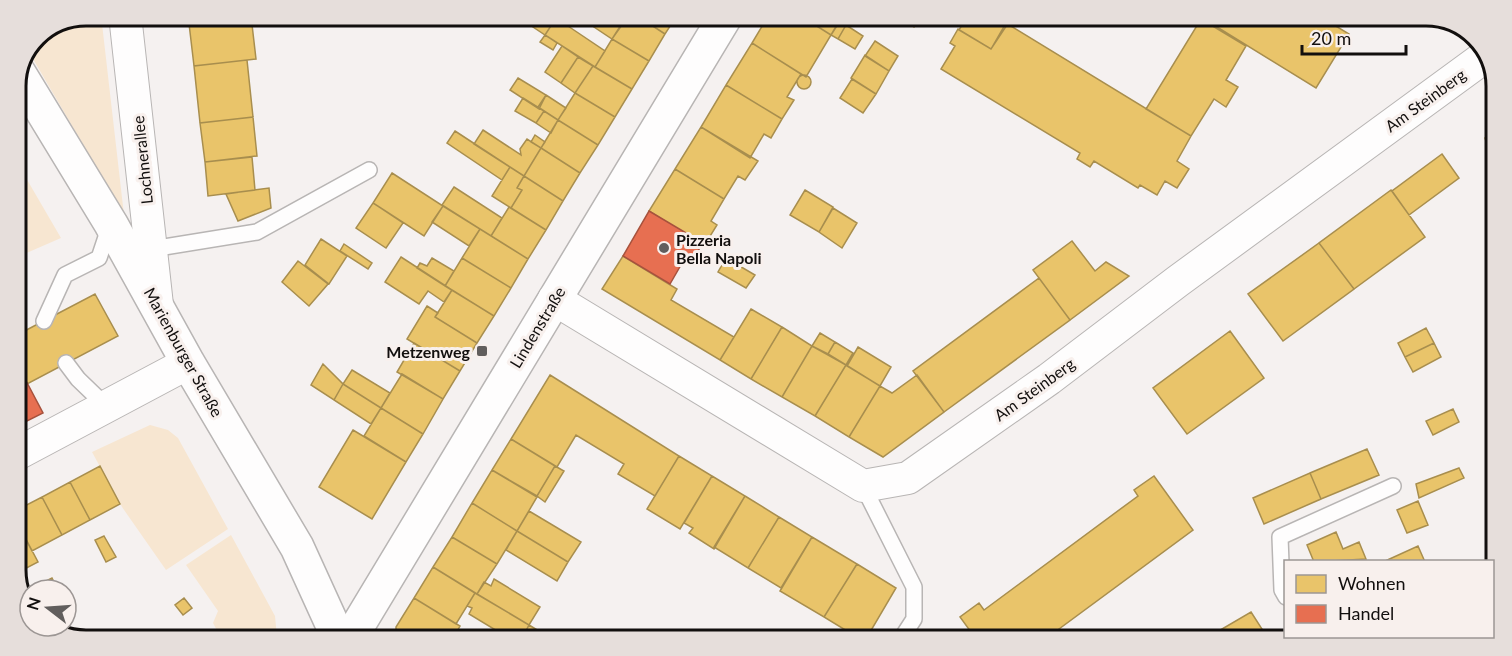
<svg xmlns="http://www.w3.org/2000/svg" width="1512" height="656" viewBox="0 0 1512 656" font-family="Lato,sans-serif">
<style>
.green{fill:#f7e6d1}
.homes{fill:#e9c46a;stroke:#a88e4e;stroke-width:1.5}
.shops{fill:#e76f51;stroke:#a7523d;stroke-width:1.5}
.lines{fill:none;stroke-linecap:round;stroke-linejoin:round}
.service-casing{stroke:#b8b5b4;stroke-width:18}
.minor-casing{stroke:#b8b5b4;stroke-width:34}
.tertiary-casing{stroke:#b8b5b4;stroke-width:36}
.secondary-casing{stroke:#b8b5b4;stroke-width:36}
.service{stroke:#fefdfd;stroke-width:15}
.minor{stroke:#fefdfd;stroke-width:32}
.tertiary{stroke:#fefdfd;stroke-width:33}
.secondary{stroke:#fefdfd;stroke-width:33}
.poi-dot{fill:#615e5d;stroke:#f8f0ed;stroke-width:2}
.labels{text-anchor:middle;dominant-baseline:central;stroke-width:6;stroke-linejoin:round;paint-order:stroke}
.street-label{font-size:16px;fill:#120f0e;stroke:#f8f0ed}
.poi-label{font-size:16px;font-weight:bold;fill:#120f0e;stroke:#f8f0ed;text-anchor:start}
.rim{fill:none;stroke:#120f0e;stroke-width:3}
</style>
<rect width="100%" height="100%" fill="#f5f1f0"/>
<path class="green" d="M86 15H101L124 215 29 52 36 36Z
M15 159 61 238 15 258Z
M150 425 168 430 178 438 228 529 166 570 122 507 92 452Z
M231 535 275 616 277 637 220 636 213 623 218 611 186 565Z"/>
<path class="homes" d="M188 15 251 16 256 59 194 66Z
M518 17H554L556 18 545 35Z
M579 17H610L622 25 612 39Z
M626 17H639L665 34 649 61 612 39Z
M639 17H676L665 34Z
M556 18 605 51 595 67 545 35Z
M767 18H804L831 35 806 77 752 43Z
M804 18H841L831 35Z
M899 18H919L914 27Z
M966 18 1011 19 991 49 959 30Z
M1201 19 1246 46 1226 80 1238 87 1226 107 1214 99 1191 136 1146 109Z
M1204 19 1326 20 1349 34 1316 88Z
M840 21 846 25 838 39 831 35Z
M1006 23 1191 136 1177 161 1189 169 1177 188 1165 181 1157 195 1140 185 1138 188 1094 161 1090 167 1077 159 1080 153 941 69 955 46 950 43 958 29 991 49Z
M846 25 863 36 855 49 838 39Z
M545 35 557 43 553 50 540 42Z
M612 39 649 61 632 89 595 67Z
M875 41 898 56 889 71 865 56Z
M752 43 801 74 787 97 794 100 782 119 726 85Z
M562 46 578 57 561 83 545 72Z
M865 55 889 71 876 94 851 78Z
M578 57 593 66 575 93 561 83Z
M247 60 253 117 200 123 194 66Z
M593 66 632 89 615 117 575 93Z
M797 82a7 7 0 1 1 14 0a7 7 0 1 1-14 0Z
M518 78 546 95 539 109 510 90Z
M852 79 876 94 863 113 840 98Z
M726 85 782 119 771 138 764 134 750 158 701 127Z
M575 93 615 117 598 145 558 120Z
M546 95 566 108 558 120 538 107Z
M523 98 544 111 536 123 515 111Z
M544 111 558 120 551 133 536 123Z
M1497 111 1496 148 1487 113Z
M253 117 257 156 205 162 200 123Z
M558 120 598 145 580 173 541 148Z
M701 127 758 161 745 180 738 176 724 199 675 169Z
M483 130 521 155 520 149 527 139 541 148 524 176 474 144Z
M455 131 510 167 502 180 447 143Z
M535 135 545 142 541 148 531 142Z
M1493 136 1496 154 1490 155 1485 138Z
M541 148 580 173 563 201 524 176Z
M1442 154 1459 178 1409 215 1392 191Z
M252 157 255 190 208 196 205 162Z
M510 167 524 176 517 188 522 190 511 208 492 196Z
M675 169 724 199 711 221 717 225 704 246 649 211Z
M392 173 443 206 424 236 373 203Z
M524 176 563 201 546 230 511 208 522 190 517 188Z
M454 187 502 218 491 236 442 205Z
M269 188 271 208 238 221 226 194Z
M805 190 833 207 819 232 790 215Z
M1391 190 1425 237 1354 289 1319 243Z
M373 203 403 223 386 248 356 228Z
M443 206 480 229 469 246 432 222Z
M509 207 546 230 528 259 491 236Z
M833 208 857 223 842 248 819 232Z
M480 229 528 259 511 288 462 258Z
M321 239 347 256 329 284 305 265Z
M1072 241 1095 271 1106 262 1129 276 1070 320 1033 270Z
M1319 243 1354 289 1283 341 1248 294Z
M344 244 372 263 368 269 340 251Z
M623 256 677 289 671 300 734 337 720 360 602 289Z
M401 257 452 290 444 302 428 291 419 304 385 282Z
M432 258 454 271 445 286 417 268 420 263 427 266Z
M462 258 511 288 494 316 445 286Z
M726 258 755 275 746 288 718 272Z
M298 261 328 284 309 306 282 282Z
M1039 278 1070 320 944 412 913 371Z
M452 290 494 316 477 343 435 317Z
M95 294 118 336 27 384 15 360 18 354 15 336Z
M427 306 438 313 435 317 477 343 460 371 407 339Z
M751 309 782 327 751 379 720 360Z
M782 327 812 346 782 397 751 379Z
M1426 328 1434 343 1405 357 1398 343Z
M1230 331 1264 378 1187 434 1153 388Z
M820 333 835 342 828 354 812 346Z
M835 342 853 353 846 365 828 354Z
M414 343 460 371 443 399 397 372Z
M1434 343 1441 357 1413 372 1405 357Z
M812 346 846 365 815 416 782 397Z
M858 347 891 367 880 386 847 366Z
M323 364 343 384 334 400 311 385Z
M846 365 880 386 849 437 815 416Z
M352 370 390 393 381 408 343 384Z
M402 374 443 399 423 434 381 408Z
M550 375 679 456 655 496 618 474 624 464 576 435 557 467 511 439Z
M917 375 944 412 883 457 849 437 880 386 892 393Z
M343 384 381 408 371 424 334 400Z
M381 408 423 434 406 462 364 436Z
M1453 409 1459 422 1433 435 1426 421Z
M353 430 406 462 372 519 319 487Z
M511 439 555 466 537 496 492 470Z
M1367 449 1379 475 1321 499 1310 473Z
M679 456 712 476 680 529 647 509Z
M100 466 120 504 90 520 70 482Z
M555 466 564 471 545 502 537 496Z
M1459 468 1464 478 1419 498 1416 484Z
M492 470 537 497 517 531 472 503Z
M1310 473 1321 499 1264 524 1253 498Z
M712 476 745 496 714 549 689 533 693 528 684 523Z
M1154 476 1193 530 1044 640 976 639 960 617 979 603 984 610 1138 496 1134 490Z
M70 482 90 520 62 535 42 497Z
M745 496 779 517 748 568 714 547Z
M42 497 62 535 32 551 15 519V511Z
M1418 501 1428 525 1407 533 1397 510Z
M472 503 517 531 497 564 452 537Z
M529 511 581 542 568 562 517 531Z
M779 517 812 537 781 588 748 568Z
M18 524 38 562 15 574V526Z
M517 531 568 562 557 581 506 550Z
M1336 532 1343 549 1359 542 1366 559 1314 562 1307 545Z
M104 536 116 557 106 562 95 540Z
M452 537 497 564 477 594 433 567Z
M812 537 857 564 824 617 780 591Z
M1418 546 1425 562H1383Z
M857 564 896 588 866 639H860L824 617Z
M433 567 475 593 456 624 414 598Z
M52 578 58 590H46L42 583Z
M494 579 540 607 529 625 477 594 484 582 491 586Z
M475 593 529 625 522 638 507 637 469 614 472 608 467 606Z
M184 598 192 608 183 615 175 605Z
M414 598 460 626 454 637H396V627Z
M1251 612 1262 629 1247 640H1213L1210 636Z
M529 625 539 631 535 638H522Z
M1262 629 1271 640H1247Z"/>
<path class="shops" d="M649 211 703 243 691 262 685 258 670 284 623 256Z
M15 360 43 413 19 425 15 418Z"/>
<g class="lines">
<g class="service-casing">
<path id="service" d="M152 249 257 232 369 170
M44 321 65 275 99 258 110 225
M66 363 78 379 107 407
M863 486 914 587V619L901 639
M1286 597 1282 590 1280 537 1393 486
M1304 636 1305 641"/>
</g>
<g class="minor-casing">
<path id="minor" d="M125 15 157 305
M554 299 863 486 908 478 1049 379 1178 281 1487 55
M15 455 188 363"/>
</g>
<g class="tertiary-casing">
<path id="tertiary" d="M351 637 725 17"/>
</g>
<g class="secondary-casing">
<path id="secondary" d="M19 73 111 224 188 363 297 547 338 637"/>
</g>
<use href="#service" class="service"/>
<use href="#minor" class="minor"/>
<use href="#tertiary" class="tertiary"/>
<use href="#secondary" class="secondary"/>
</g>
<g class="poi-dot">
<circle cx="664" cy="248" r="6"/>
<rect x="476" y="345" width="12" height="12" rx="3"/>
</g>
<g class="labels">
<g class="street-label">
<text transform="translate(1425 100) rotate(-36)">Am Steinberg</text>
<text transform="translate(142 160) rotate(-96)">Lochnerallee</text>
<text transform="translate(537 327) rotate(-59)">Lindenstraße</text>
<text transform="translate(184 352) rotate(61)">Marienburger Straße</text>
<text transform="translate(1034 389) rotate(-36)">Am Steinberg</text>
</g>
<g class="poi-label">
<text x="676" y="239">Pizzeria<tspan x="676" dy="18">Bella Napoli</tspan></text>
<text x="470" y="351" text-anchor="end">Metzenweg</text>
</g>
</g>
<path d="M0 0H1512V656H0ZM86 26H1426A60 60 0 0 1 1486 86V570A60 60 0 0 1 1426 630H86A60 60 0 0 1 26 570V86A60 60 0 0 1 86 26Z" fill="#e6dedb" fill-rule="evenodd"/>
<path class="rim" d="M86 26H1426A60 60 0 0 1 1486 86V570A60 60 0 0 1 1426 630H86A60 60 0 0 1 26 570V86A60 60 0 0 1 86 26Z"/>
<rect x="1284" y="560" width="210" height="78" fill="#f8f0ed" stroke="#9c9694" stroke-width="1.5"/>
<rect x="1296" y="575" width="30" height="18" fill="#e9c46a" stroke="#9c9694" stroke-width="1.5"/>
<text x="1338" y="590" font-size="18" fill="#120f0e">Wohnen</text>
<rect x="1296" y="605" width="30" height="18" fill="#e76f51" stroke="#9c9694" stroke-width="1.5"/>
<text x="1338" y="620" font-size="18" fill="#120f0e">Handel</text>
<g transform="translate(48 608) rotate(287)"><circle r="28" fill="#f8f0ed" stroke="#9c9694" stroke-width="1.5"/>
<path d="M0-4.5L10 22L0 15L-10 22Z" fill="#615e5d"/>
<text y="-9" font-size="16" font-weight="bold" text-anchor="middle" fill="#120f0e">N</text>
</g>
<path d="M1302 45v9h104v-9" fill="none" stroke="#120f0e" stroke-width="3"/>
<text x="1311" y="45" font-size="18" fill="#120f0e" stroke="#f8f0ed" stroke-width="4.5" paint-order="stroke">20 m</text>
</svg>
